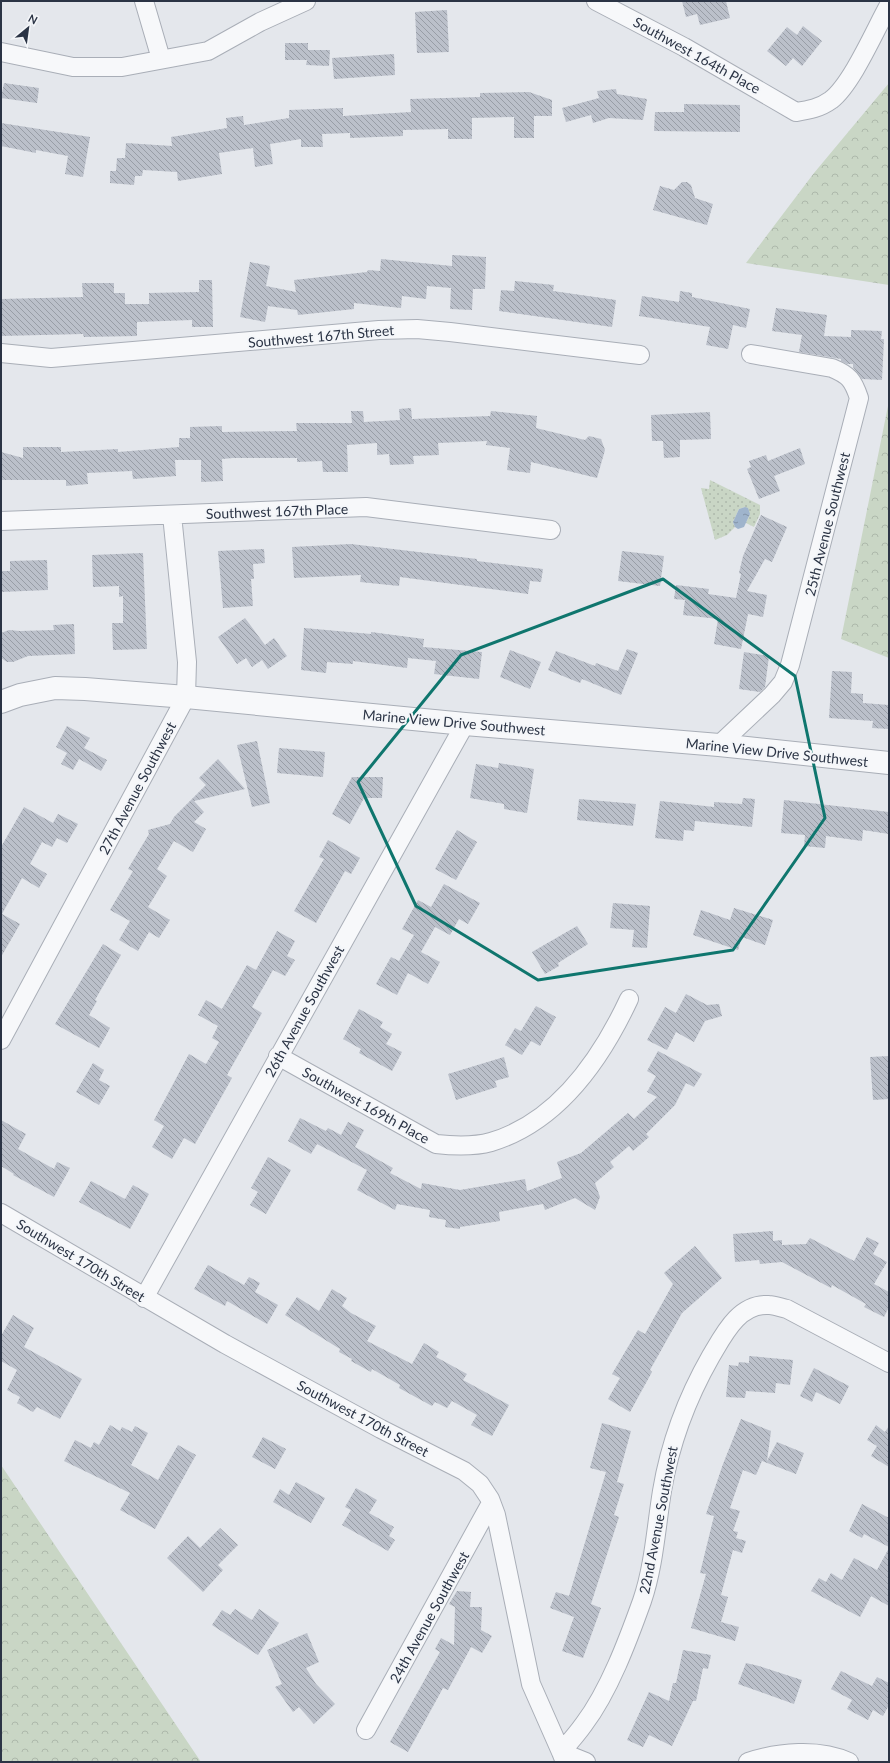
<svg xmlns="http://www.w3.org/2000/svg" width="890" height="1763" viewBox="0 0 890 1763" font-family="Lato,sans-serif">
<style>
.grass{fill:url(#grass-dots)}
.forest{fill:url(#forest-crowns)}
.water{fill:url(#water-ripples)}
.building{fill:url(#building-back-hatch)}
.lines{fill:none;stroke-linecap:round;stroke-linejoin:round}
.minor-casing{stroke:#a9aeb7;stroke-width:20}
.tertiary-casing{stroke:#a9aeb7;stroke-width:24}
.minor{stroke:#f7f8fa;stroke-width:18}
.tertiary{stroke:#f7f8fa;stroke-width:22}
.marked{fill:none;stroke:#0f766e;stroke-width:3;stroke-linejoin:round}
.labels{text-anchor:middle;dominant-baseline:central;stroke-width:4;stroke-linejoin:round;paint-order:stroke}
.street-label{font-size:14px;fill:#2b3445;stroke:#f4f6f9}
</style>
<defs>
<pattern id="grass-dots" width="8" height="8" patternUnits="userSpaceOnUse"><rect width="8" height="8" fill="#c9d6c5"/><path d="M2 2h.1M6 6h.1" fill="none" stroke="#adb8ab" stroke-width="1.8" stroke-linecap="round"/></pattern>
<pattern id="forest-crowns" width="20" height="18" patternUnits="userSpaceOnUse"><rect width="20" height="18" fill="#c9d6c5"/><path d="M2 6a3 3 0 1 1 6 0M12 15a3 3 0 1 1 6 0" fill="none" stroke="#adb8ab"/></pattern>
<pattern id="water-ripples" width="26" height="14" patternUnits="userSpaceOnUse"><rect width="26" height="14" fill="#9fb4cc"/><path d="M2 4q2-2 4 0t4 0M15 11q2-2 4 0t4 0" fill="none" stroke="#8293a7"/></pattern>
<pattern id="building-back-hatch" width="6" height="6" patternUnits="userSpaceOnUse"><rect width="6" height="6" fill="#bbc0ca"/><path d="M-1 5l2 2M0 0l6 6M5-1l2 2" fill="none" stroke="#989da6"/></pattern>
</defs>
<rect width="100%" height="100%" fill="#e4e7ec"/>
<path class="grass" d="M710 480 760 505V514L754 527 746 523 750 514 745 507 739 509 733 522 735 527 727 535 715 540 701 488 709 489Z"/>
<path class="forest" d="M889 83V285L746 263 814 173Z
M889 401V658L841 639Z
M1 1465 201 1762H202H1Z"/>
<path class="water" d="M745 507 748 508 750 514 744 527 738 529 735 527 733 522 739 509Z"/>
<path class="building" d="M682 1H726L730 18 700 25 697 14 686 17Z
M447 10 449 52 417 53 415 12Z
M803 26 822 41 802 66 793 58 786 66 767 51 787 27 797 35Z
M285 43H308V50H330L329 66 306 65 307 60H285Z
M394 54 395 75 334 79 332 58Z
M4 83 39 88 37 103 1 98Z
M616 89 617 94 647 99 643 120 609 118 593 123 591 115 566 122 562 108 599 98 597 91Z
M529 92 552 100V116H534V138H514V117L472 118V139H448V129L403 130V136L350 138V133L322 134 323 147H301V139L270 144 273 164 255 167 253 148 219 153 222 174 178 181 177 172 143 170 142 176H135L134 185 110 183V171H116L117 158H125L126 143 172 146 171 137 227 128 226 118 243 116 244 125 289 118V110L343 108V116L411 112 410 99 480 97V93Z
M684 104 740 105V132L654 131 655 112H684Z
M1 123 90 137 83 177 65 174 68 156 36 150V153L1 146Z
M682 182H687L691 185 695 198 713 204 707 225 653 210 660 186 674 190Z
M452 255 486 257 485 289H473L472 310 450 309 451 288 427 286 426 299 402 296 401 308 354 303V309L298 315 297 310 268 306 265 322 240 317 250 262 270 266 266 286 296 292 294 280 367 272 368 270 380 271 381 259 452 266Z
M199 280H212L213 327H192V320L137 322V336L84 337 83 334 1 336V299L83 297 82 283H114V293H125V304H149V293L199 292Z
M515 281 554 285 553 291 616 300 612 327 499 311 501 290 514 291Z
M680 291 692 293V297L750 309 746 328 733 325 728 349 706 345 710 327 639 316 642 296 679 302Z
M776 308 827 315 824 336 851 337V330L882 331 881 339H884L882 380 862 379 853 367V364H847L841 361V359L799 352 802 335 772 331Z
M411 408 412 419 490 416 491 411 537 416 536 428 585 440 589 436 601 439 605 450 597 478 531 462 530 473 507 470 510 448 486 445 487 441 438 443 439 455 413 456 414 464 390 465 389 454 377 455V443L347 445 348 472H323L322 461 297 462V458H233L222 459 223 481 201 482V460H175L176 476 133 479 132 471 87 473 88 484 66 486V480H1V452L23 458V447H61V452L118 449V452L179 447V438H190V427L222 426V432L297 431 296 423H352L351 411H363L364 422 400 420 399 409Z
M710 412 711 439 680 440V457L664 458 663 441H652L651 415Z
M800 448 805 464 774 476 780 491 759 499 747 469 751 467 749 461 766 455 768 461Z
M761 515 787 527 772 562 765 559 747 591 767 595 763 617 748 614 741 649 714 644 718 619 683 615 685 600 674 599 676 585 709 589 708 594 736 598 741 574 739 573 743 556Z
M351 544 477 559V561L543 569 541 582 530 581 528 594 400 577 399 586 360 582 361 575 294 578 292 547Z
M264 549 265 563 253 564 254 579H251L253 606 223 608 218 551Z
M622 551 664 556 660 586 618 581Z
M143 553 147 649 113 650 112 623H123V596L119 597V586L93 587 92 555Z
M47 560 48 590 1 592V571H10V561Z
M245 618 265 645 274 638 287 656 268 669 262 660 252 667 246 658 237 664 218 637Z
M74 624 75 654 28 656 13 662H7L1 658V633L9 630 20 631 54 630 53 625Z
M304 628 371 634V632L424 639 423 647 482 652 479 679 434 674 436 661 408 658 407 668 353 661V664L327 662 326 673 301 670Z
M627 649 638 653 621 695 582 679 580 683 548 670 556 651 595 666 596 663 618 671Z
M510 650 541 662 530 689 500 677Z
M744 652 769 656 765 687 760 692 739 689Z
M832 671 852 672 851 693 863 694V703L889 705V729L872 728 873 721 829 718Z
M67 726 90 738 84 748 107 760 101 771 79 759 73 770 61 764 67 753 56 747Z
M257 741 270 803 252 807 237 745Z
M279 748 325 752 323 777 277 773Z
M218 759 245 789 194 801 204 812 194 822 206 829 193 852 174 841 157 869 167 876 148 907 170 920 159 938 149 932 138 951 119 940 130 921 110 910 133 871 128 869 149 834 148 830 170 824 174 817 206 785 199 778Z
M499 763 534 769 527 813 504 809V804L470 798 476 764 498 768Z
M352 777H383L382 798H364L350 824 332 814Z
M743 798 755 799 752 827 695 821 694 831 684 830 683 841 655 838 660 801 714 807V802L742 804Z
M579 799 636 804 633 826 577 820Z
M784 800 889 812V834L863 830 862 841 826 836 825 848 804 846 805 835 781 833Z
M24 807 53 823 58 814 78 824 67 843 57 838 52 847 42 842 30 864 47 874 39 888 22 878 2 914 20 924 1 957V847Z
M457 830 477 842 456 880 435 869Z
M328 840 360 858 351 874 345 871 316 923 294 911 324 859 319 857Z
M444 884 480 903 468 924 459 919 450 935 435 927 421 952 440 962 428 984 408 973 397 995 376 984 391 957 399 961 414 935 402 929 418 900 431 907Z
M613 903 650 906 647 948 632 947 634 930 610 928Z
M734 908 773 920 765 945 742 937 738 950 693 935 701 910 730 920Z
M577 926 588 944 558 963 559 966 545 974 532 952Z
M277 931 295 941 287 956 295 960 285 976 273 970 252 1007 262 1013 227 1075 232 1078 195 1144 184 1138 172 1159 152 1147 164 1126 154 1120 189 1054 206 1064 219 1042 212 1038 218 1026 198 1015 206 1000 222 1009 247 965 256 970Z
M103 944 121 955 95 1000 97 1001 89 1015 110 1028 99 1048 55 1024Z
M686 994 707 1005 719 1004 722 1016 705 1021 694 1042 676 1032 667 1050 647 1040 665 1007 676 1013Z
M536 1006 556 1017 540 1046 531 1041 522 1055 505 1045 515 1028 521 1031Z
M359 1009 383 1022 380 1027 392 1034 386 1044 402 1052 392 1071 359 1053 361 1049 343 1039Z
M658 1051 702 1074 694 1087 686 1083 675 1105 646 1134 649 1137 633 1151 629 1146 610 1162 614 1167 595 1183 600 1197 595 1210 575 1198 545 1210 543 1204 499 1212 500 1221 460 1227V1229L445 1227 446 1220 429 1217 430 1210 397 1204 395 1210 357 1190 367 1170 317 1144 311 1154 288 1141 300 1118 326 1131 328 1128 341 1135 348 1122 364 1130 355 1147 393 1168 390 1173 421 1189 422 1183 460 1190 525 1179 527 1191 562 1178 557 1162 581 1153 628 1113 634 1119 657 1097 647 1092 656 1076 647 1071Z
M889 1056V1099L873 1100 870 1057Z
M504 1057 509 1077 495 1081 497 1087 456 1100 448 1074Z
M93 1063 104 1070 99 1080 110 1086 99 1105 76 1092Z
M1 1120 26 1134 18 1149 54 1169 57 1162 70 1168 54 1197 13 1175 14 1174 1 1166Z
M268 1157 291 1170 266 1214 250 1205 258 1192 251 1188Z
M91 1181 125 1199 133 1185 149 1194 130 1229 79 1202Z
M773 1231V1241L782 1240V1245L806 1244 810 1238 854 1261 867 1237 879 1243 873 1254 887 1262 874 1284 889 1292V1307L884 1317 864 1307 866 1304 832 1285 831 1288 782 1262 760 1264 759 1260 735 1262 733 1234Z
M695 1246 722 1278 682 1313 650 1370 652 1372 630 1412 608 1399 620 1378 612 1374 638 1330 645 1334 673 1284 664 1273Z
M208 1265 244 1285 249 1277 260 1283 255 1292 278 1305 267 1324 227 1301 225 1306 194 1289Z
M332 1289 347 1298 342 1306 351 1313 376 1326 367 1341 412 1364 424 1343 439 1352 436 1357 467 1374 463 1380 509 1405 492 1436 471 1425 477 1415 452 1401 447 1408 435 1402 432 1406 399 1388 400 1385 372 1369 371 1372 351 1361 352 1359 339 1352 340 1349 285 1315 297 1297 319 1311Z
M13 1315 34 1328 24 1347 82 1379 60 1419 37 1407 33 1412 17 1403 20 1397 7 1390 17 1370 1 1361V1336Z
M749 1356 793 1360 790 1385 776 1383 775 1393 746 1391 745 1398 726 1397 729 1365 738 1366 739 1362 749 1363Z
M814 1368 849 1386 840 1404 816 1392 812 1402 800 1396Z
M741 1419 771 1431 767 1461 777 1442 804 1453 796 1474 762 1461 756 1475 743 1470 730 1508 740 1511 733 1531 738 1532 736 1538 746 1541 742 1553 733 1550 721 1595 728 1597 721 1622 739 1627 735 1641 691 1628 706 1574 700 1573 714 1516 706 1514 723 1464Z
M602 1423 631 1431 617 1482 624 1484 614 1515 619 1517 591 1604 601 1608 583 1658 562 1651 574 1617 550 1608 556 1592 569 1596 606 1472 590 1468Z
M110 1425 120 1431 122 1427 132 1432 135 1426 148 1433 131 1465 158 1480 178 1445 196 1455 155 1529 120 1510 130 1493 64 1461 75 1440 91 1448 94 1442 99 1445Z
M876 1425 885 1432 889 1426V1467L871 1456 877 1446 867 1440Z
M263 1437 286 1449 275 1469 252 1457Z
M296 1482 325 1498 311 1523 273 1502 280 1489 289 1495Z
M356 1488 377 1500 369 1513 394 1527 389 1536 395 1540 388 1551 342 1525 351 1510 345 1507Z
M862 1504 889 1518V1547L864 1534 862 1538 849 1531Z
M220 1528 238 1545 218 1565 223 1570 203 1592 167 1558 188 1536 200 1548Z
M889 1548V1606L871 1596 860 1617 811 1591 819 1578 826 1582 831 1573 842 1580 854 1558 877 1570Z
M457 1591 471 1592 470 1607H482L481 1630 492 1636 482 1653 471 1647 448 1690 443 1688 408 1752 390 1742 440 1652 435 1649 441 1638 454 1645 455 1607 449 1604Z
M235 1609 252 1620 259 1609 279 1623 258 1655 212 1625 222 1610 230 1615Z
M307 1633 319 1662 306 1668 316 1684 335 1704 314 1724 299 1707 293 1712 275 1687 282 1684 267 1650Z
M683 1650 711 1655 708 1669 703 1668 696 1701H693L672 1746 649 1735 643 1747 627 1740 649 1692 669 1701 673 1683H676Z
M746 1663 759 1666 802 1680 794 1704 738 1684Z
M841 1671 872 1686 877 1677 889 1683V1705L883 1716 873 1710 868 1720 847 1709 852 1700 831 1689Z"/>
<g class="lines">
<g class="minor-casing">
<path id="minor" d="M144 1 161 59
M596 1 684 47 796 112C809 110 820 108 831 100 852 84 875 30 889 5
M1 52 73 67H122L208 51 260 22 306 1
M1 353 51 358 379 330 417 329 450 332 640 355
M1 521 366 507 551 530
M719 745 772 695 783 682 790 665 859 398C853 380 849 375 832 368L751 354
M1 1040 186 697 187 662 172 515
M278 1056 436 1144C454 1146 473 1147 491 1142 558 1122 601 1059 629 999
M1 1213 225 1344 381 1429 464 1471 480 1484 490 1499 496 1515 531 1684 561 1752 586 1762
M144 1298 465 724
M366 1730 491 1503
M565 1762 561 1752C569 1743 577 1734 584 1724 609 1691 628 1640 642 1601 654 1566 656 1528 662 1491 670 1443 687 1398 711 1356 724 1334 739 1303 769 1305 775 1305 781 1308 787 1309L889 1363
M748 1762C778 1752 819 1748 849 1762"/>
</g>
<g class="tertiary-casing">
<path id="tertiary" d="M1 702 20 695 55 688 85 689 186 697 465 724 719 745 889 763"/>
</g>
<use href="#minor" class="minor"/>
<use href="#tertiary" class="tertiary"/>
</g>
<path class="marked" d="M663 579 795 676 825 818 733 950 538 980 416 906 358 782 461 655Z"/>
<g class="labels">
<g class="street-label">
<text transform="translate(697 55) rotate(29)">Southwest 164th Place</text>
<text transform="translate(321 336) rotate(-5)">Southwest 167th Street</text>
<text transform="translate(277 511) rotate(-2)">Southwest 167th Place</text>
<text transform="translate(827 524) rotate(-76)">25th Avenue Southwest</text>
<text transform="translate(454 722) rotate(5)">Marine View Drive Southwest</text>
<text transform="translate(777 752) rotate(6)">Marine View Drive Southwest</text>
<text transform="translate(137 788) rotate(-62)">27th Avenue Southwest</text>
<text transform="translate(304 1011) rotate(-61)">26th Avenue Southwest</text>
<text transform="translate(366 1105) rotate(29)">Southwest 169th Place</text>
<text transform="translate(81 1260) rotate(31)">Southwest 170th Street</text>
<text transform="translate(363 1418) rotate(28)">Southwest 170th Street</text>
<text transform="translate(658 1520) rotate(-79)">22nd Avenue Southwest</text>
<text transform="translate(429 1617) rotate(-61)">24th Avenue Southwest</text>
</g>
</g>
<rect width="890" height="1763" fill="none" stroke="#2b3445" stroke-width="4"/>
<g transform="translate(28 28) rotate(29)" stroke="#f4f6f9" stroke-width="3" paint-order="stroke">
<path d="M0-3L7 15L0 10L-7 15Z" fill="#2b3445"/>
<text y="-6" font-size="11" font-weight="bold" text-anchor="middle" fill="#2b3445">N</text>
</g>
</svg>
